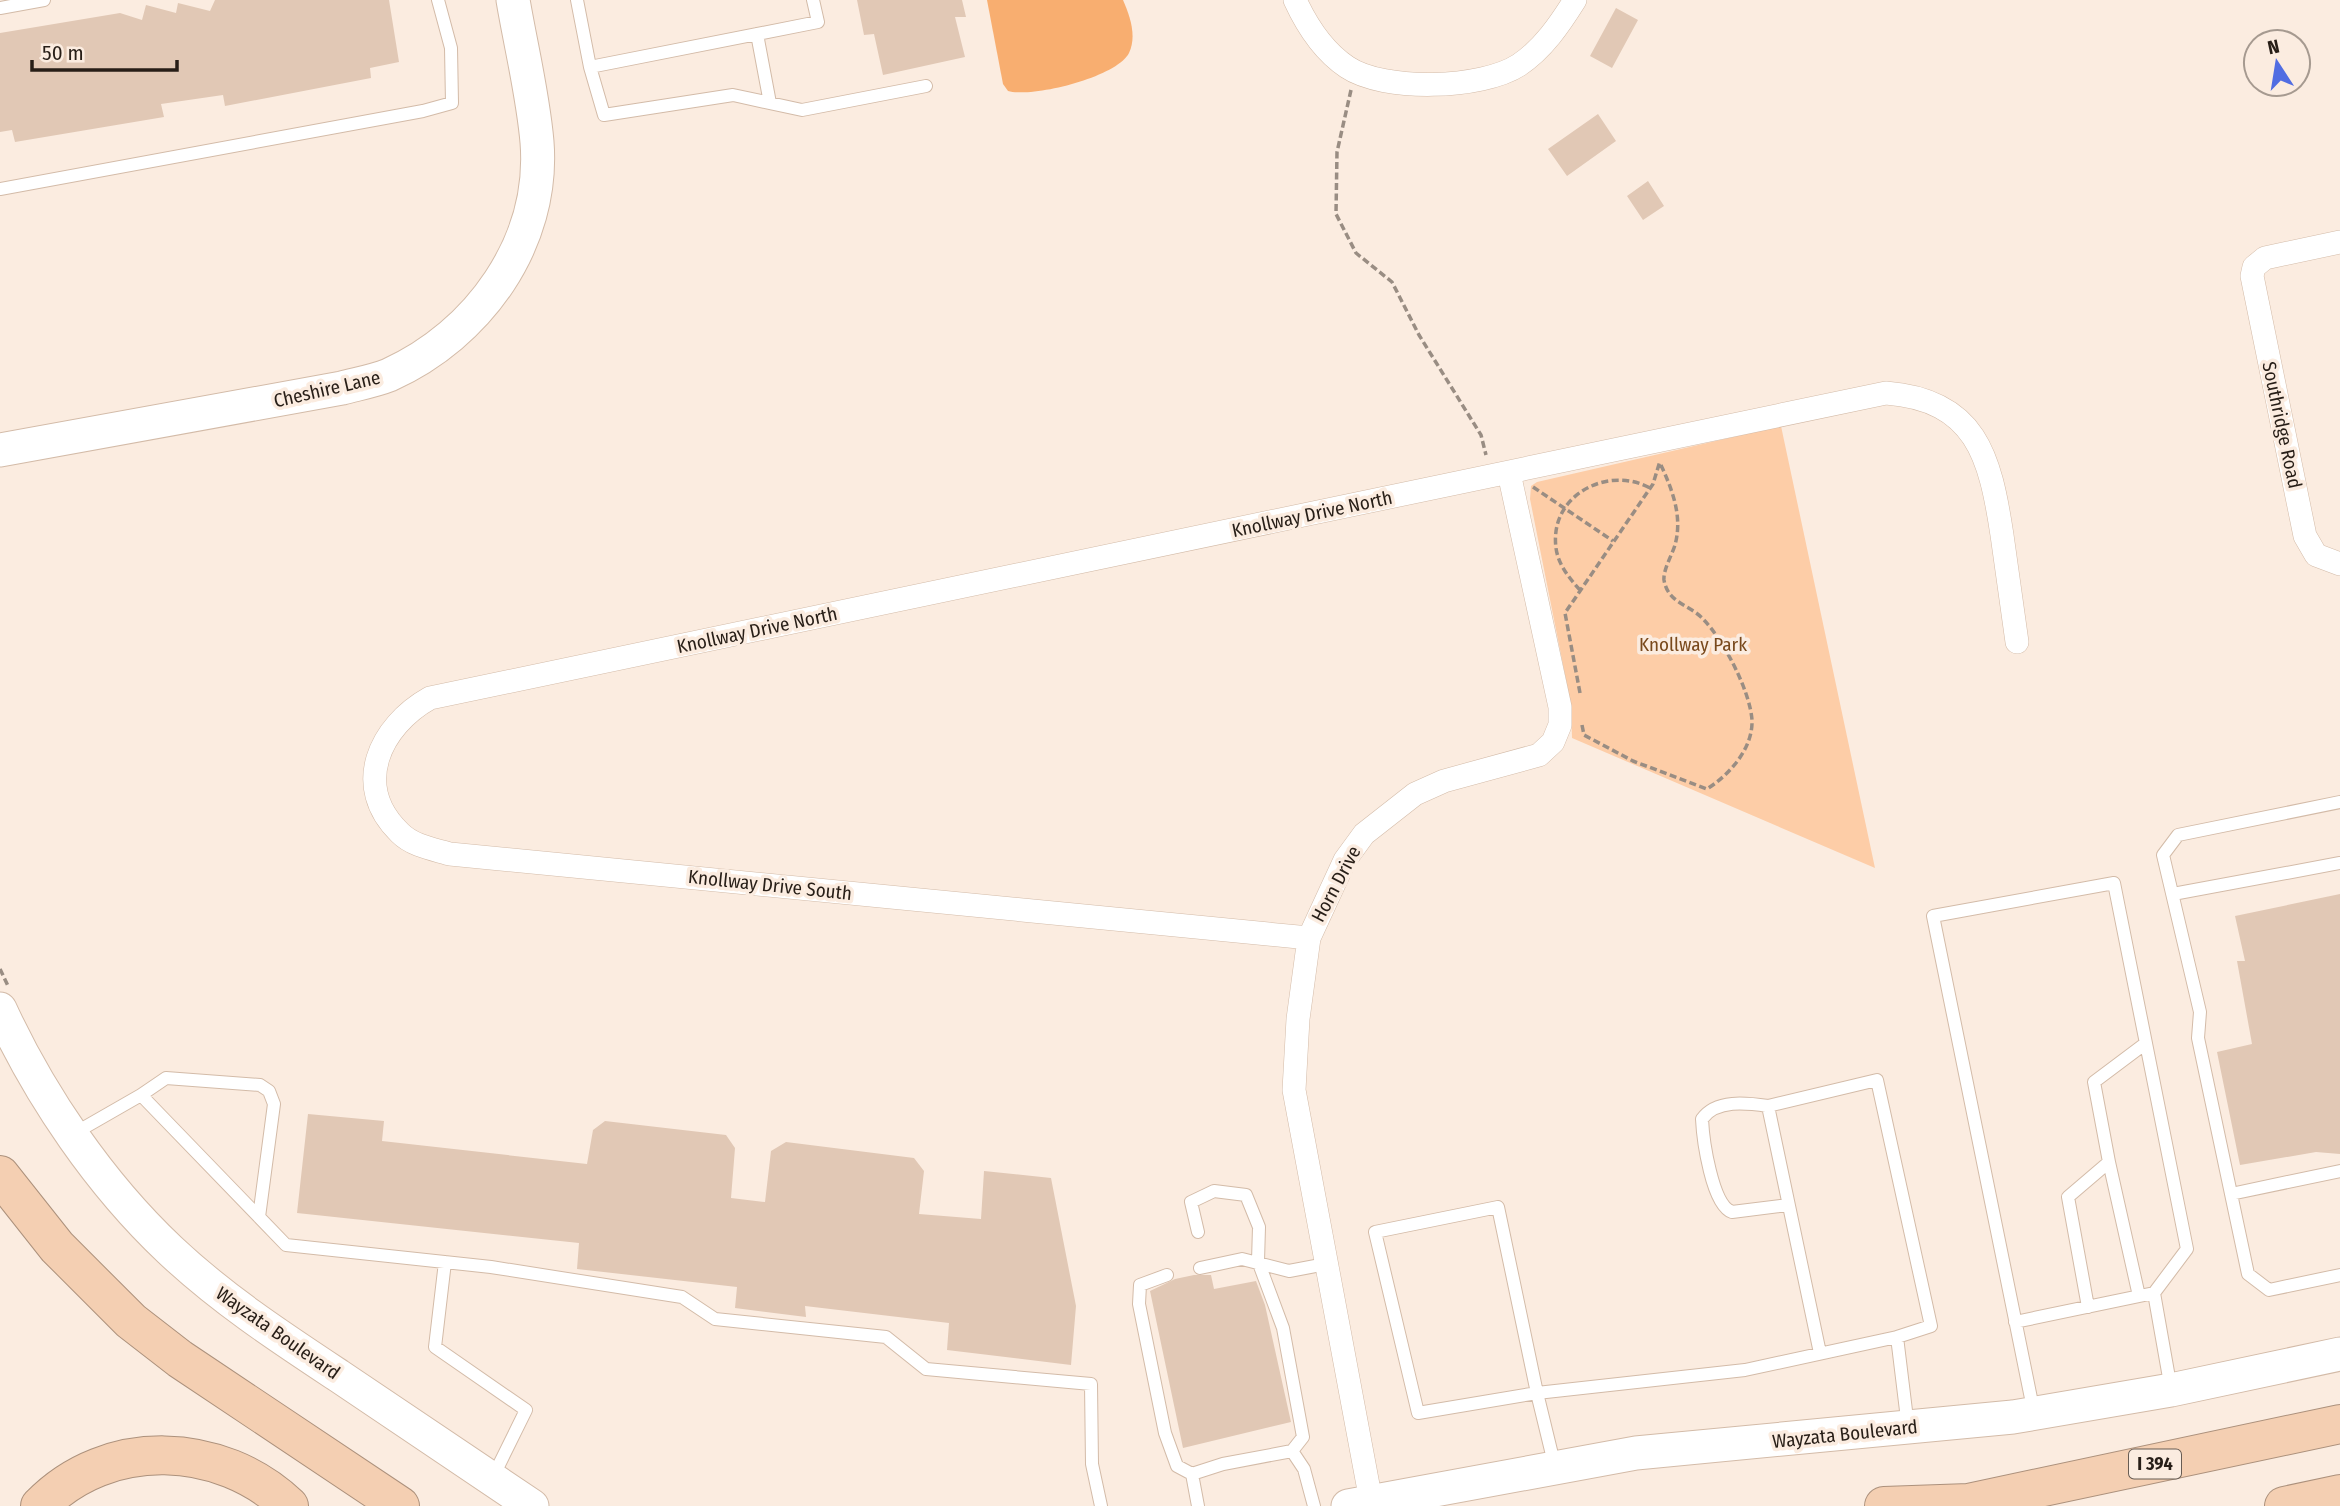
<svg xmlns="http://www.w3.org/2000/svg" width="2340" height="1506" viewBox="0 0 2340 1506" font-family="'Fira Sans Condensed',sans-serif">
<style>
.green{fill:#fdcda7}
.water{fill:#f8ae70}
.building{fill:#e1c8b5}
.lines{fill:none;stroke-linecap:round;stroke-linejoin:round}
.lane-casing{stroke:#d3bba8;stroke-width:14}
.street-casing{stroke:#d3bba8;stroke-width:24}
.secondary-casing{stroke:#d3bba8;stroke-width:35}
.highway-casing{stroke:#ac917c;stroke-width:40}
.path{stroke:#998d83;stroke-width:3.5;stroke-dasharray:7 3.5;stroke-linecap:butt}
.lane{stroke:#fff;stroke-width:12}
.street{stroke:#fff;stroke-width:23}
.secondary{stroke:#fff;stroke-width:33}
.highway{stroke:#f4cfb2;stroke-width:38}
.labels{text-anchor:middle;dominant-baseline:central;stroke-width:7;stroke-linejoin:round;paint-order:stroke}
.shield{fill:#fbece0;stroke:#675c53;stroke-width:2}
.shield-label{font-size:18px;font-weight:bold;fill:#271e17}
.street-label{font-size:19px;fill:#271e17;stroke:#fbece0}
.park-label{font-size:19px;fill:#79491c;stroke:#fbece0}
</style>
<rect width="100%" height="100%" fill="#fbece0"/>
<path class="green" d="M1781 426 1875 868 1572 738 1571 705 1530 499 1531 486 1537 482Z"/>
<path class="water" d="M987 0H1123C1130 16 1137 36 1129 53 1117 77 1033 98 1008 91L1003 84Z"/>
<path class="building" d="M215 0H389L399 62 370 68 371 78 225 106 223 95 161 104 164 117 15 142 12 130 0 132V33L120 13 142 20 146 5 176 13 178 3 210 11Z
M857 0H962L966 17H955L965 57 883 75 874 34 864 35Z
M1616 8 1638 20 1612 68 1590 56Z
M1598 114 1616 141 1567 176 1548 149Z
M1648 181 1664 206 1643 220 1627 196Z
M2340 894V1154L2316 1152 2240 1165 2217 1052 2252 1044 2237 961H2245L2235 916Z
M308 1114 384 1121 382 1141 587 1164 593 1130 605 1121 726 1135 735 1148 731 1198 765 1202 771 1151 786 1142 914 1158 924 1171 919 1214 981 1219 984 1171 1051 1178 1076 1306 1071 1365 947 1350 949 1323 805 1306 806 1317 735 1308 737 1287 577 1269 579 1243 297 1213Z
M1194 1275H1211L1214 1289 1256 1281 1265 1305 1291 1422 1183 1448 1150 1291 1175 1279Z"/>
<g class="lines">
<g class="lane-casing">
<path id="lane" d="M577 0 590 67 818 22 813 0
M0 8 44 0
M757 34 770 103
M590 67 604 115 733 95 802 110 926 86
M0 189 423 111 452 103 451 48 438 0
M2340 802 2178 835 2163 855 2200 1012 2198 1038 2248 1274 2269 1290 2340 1275
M2173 894 2340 863
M141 1095 166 1078 260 1085 269 1091 274 1104 259 1217
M1768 1106C1747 1103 1716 1099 1702 1119 1703 1140 1712 1205 1732 1212L1788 1205
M73 1134 141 1095 286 1245 491 1267 682 1297 715 1319 886 1337 926 1369 1091 1384 1092 1464 1101 1506
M2109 1162 2139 1296
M2231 1194 2340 1171
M1498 1207 1537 1393 1418 1413 1375 1232Z
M1198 1232 1191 1202 1214 1191 1246 1195 1259 1227 1258 1261 1283 1328 1303 1437 1292 1451
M445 1262 435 1347 526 1410 492 1479
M1200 1268 1242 1259 1289 1271 1326 1264
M1167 1275 1140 1285 1139 1304 1165 1433 1177 1466 1192 1474
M2088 1307 2068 1197 2109 1162 2094 1082 2146 1043
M2015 1322 2154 1293
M1820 1353 1768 1106 1877 1080 1931 1326 1897 1337
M2034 1413 1933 916 2114 883 2187 1249 2154 1293 2171 1389
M1555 1467 1537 1393 1745 1370 1897 1337 1908 1427
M1198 1506 1192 1474 1223 1464 1292 1451 1304 1469 1314 1506"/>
</g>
<g class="street-casing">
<path id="street" d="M1295 0C1307 26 1323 51 1347 67 1384 92 1482 89 1519 65 1543 49 1560 24 1575 0
M2340 242 2265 258 2254 267 2252 276 2305 536 2316 555 2340 564
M1309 938 450 854C433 849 413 846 400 833 351 786 380 726 430 698L1886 393C1976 400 1990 456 2002 535 2007 570 2012 606 2017 642
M1371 1501 1294 1090 1298 1019 1309 938 1345 860 1364 834 1415 794 1444 781 1539 755 1553 742 1560 725V707L1509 473"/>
</g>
<g class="secondary-casing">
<path id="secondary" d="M0 450 342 388C357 384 374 381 389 375 478 335 545 243 537 142 533 95 521 47 513 0
M0 1009C40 1096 100 1184 170 1250 222 1299 280 1337 339 1376 404 1420 468 1463 532 1506
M1348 1506 1636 1453 2013 1417 2171 1390 2340 1354"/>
</g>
<g class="highway-casing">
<path id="highway" d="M0 1175 57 1247 131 1321 180 1359 400 1506
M40 1506C108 1436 221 1441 289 1506
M1884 1506 1969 1503
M1954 1506 2340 1424
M2284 1506 2340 1494"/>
</g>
<path class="path" d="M1351 90 1337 152 1336 214 1356 253 1392 282 1419 335 1481 435 1486 455
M1533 487 1613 541
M1580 590C1569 578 1558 564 1556 548 1549 495 1608 465 1650 488
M1580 693 1565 613 1653 484 1660 461
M1582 725 1584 735 1633 761 1707 789C1729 775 1753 749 1752 720 1750 691 1724 641 1704 620 1690 604 1668 604 1664 580 1663 570 1672 555 1675 545 1683 516 1672 489 1660 463
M0 969 8 986"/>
<use href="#lane" class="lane"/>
<use href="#street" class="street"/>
<use href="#secondary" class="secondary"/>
<use href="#highway" class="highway"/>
</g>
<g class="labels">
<rect class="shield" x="2129" y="1449.5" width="52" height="29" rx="5"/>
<g class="shield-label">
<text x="2155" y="1464">I 394</text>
</g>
<g class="street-label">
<text transform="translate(327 389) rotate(-13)">Cheshire Lane</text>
<text transform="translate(2282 425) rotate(78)">Southridge Road</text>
<text transform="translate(1312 514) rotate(-12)">Knollway Drive North</text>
<text transform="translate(757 630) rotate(-12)">Knollway Drive North</text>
<text transform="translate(1336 884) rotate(-62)">Horn Drive</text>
<text transform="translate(770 885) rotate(6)">Knollway Drive South</text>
<text transform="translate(278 1333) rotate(35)">Wayzata Boulevard</text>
<text transform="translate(1845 1434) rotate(-6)">Wayzata Boulevard</text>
</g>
<g class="park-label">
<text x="1693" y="644">Knollway Park</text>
</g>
</g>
<g transform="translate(2277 63) rotate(348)"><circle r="33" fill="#fbece0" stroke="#a69a90" stroke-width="2"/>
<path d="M0-5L12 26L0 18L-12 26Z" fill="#516de2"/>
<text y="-10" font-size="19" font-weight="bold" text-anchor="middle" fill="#271e17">N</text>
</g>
<path d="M32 60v10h145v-10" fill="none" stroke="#271e17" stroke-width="3.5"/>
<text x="42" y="60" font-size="21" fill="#271e17" stroke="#fbece0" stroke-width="5" paint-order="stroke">50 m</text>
</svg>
